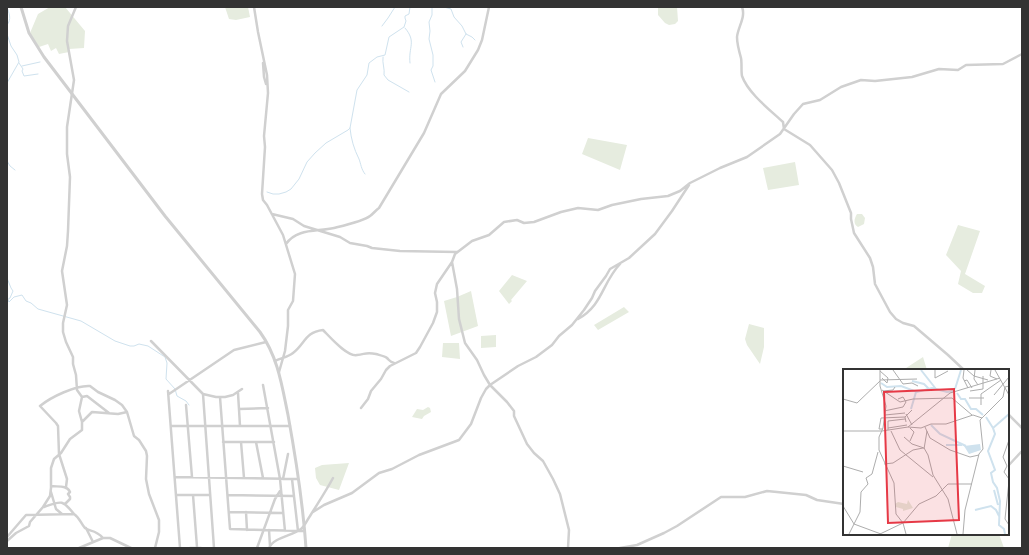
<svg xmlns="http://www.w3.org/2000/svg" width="1029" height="555" viewBox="0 0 1029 555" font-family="Lato,sans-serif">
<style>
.green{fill:#e6ecdf}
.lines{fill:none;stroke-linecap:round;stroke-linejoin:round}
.stream{stroke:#cfe2ee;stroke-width:1}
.minor{stroke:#d0d0d0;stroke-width:2.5}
.tertiary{stroke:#d0d0d0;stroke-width:3}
.inset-river{fill:none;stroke:#cfe2ee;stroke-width:2}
.inset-road{fill:none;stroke:#adadad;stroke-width:1}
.view{fill:#e63946;fill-opacity:0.15;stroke:#e63946;stroke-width:2}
.inset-edge{fill:none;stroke:#333;stroke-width:2}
</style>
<rect width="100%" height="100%" fill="#fff"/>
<path class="green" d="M50 7H65L85 31 84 48 69 49V52L59 54 56 48 51 51 48 44 39 47 30 33 38 14Z
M225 7H248L250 17 236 20 229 19Z
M658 7H677L678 21 675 24 669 25 665 23 658 15Z
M588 138 627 145 620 170 582 154Z
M795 162 799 185 768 190 763 168Z
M857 214H862L865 218 864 224 858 227C853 224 854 219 857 214Z
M958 225 980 231 965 274 985 286 982 293H973L958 284 961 271 946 255Z
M512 275 527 281 511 300 512 301 509 304 499 291Z
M471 291 478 326 451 336 444 301 457 297Z
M624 307 629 312 598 330 594 325Z
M749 324 764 328V347L760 364 747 345 745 339Z
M496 335V347L481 348V336Z
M443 343H459L460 359 442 357Z
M923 357 927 370H903Z
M428 407 430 408 431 412 424 416 422 419 412 417 417 409 423 410Z
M349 463 339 490 320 485 316 478 315 468 322 465Z
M952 534H999L1004 548H948Z"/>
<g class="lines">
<path class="stream" d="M432 7V15L429 22 430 31 429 39 433 55V66L431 70 435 82
M444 7 451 9 454 17 462 26 466 34 472 37 475 40
M7 25C12 19 9 13 7 7
M382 26 388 18 395 7
M405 28C417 42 408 47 410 63
M7 34 11 46 17 55 19 62 7 83
M463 47 461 42 466 34
M383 57C382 63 385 69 384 75L388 80 409 92
M19 63 23 69 22 71 24 76 38 74
M22 66 40 62
M350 128C351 139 354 149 359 159 361 164 361 169 365 174
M7 161 10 166 15 170
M267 192 273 194H279L286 192 291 189 299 179 307 162 315 153 326 143 348 130 350 128 357 90 367 75 369 63 377 57 385 55 389 37 404 27 406 21 405 18V16L409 14 410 7
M7 278 11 288 13 291 10 298 7 300
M8 300 9 302 14 297 22 295 26 301 31 303 38 309 81 321 115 341 130 346H134L139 344 148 346 165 357 167 363 166 379 175 389 177 396 186 401 189 405"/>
<path class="minor" d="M254 7 258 32 267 75 268 93 264 136 265 147 262 194 263 200 267 205 283 235 295 274 293 301 288 310V326L285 351 279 372
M742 7C746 17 738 27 737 37 737 44 739 51 741 58 742 63 741 71 742 76 748 93 770 110 783 122L784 129 810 145 832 170 839 183 851 213V219L854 233 870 258 873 267 875 284 890 312 896 319 903 323 914 326 948 355 964 370
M263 63 264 77 266 84
M272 214 293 219 304 226 340 237 350 243 367 246 372 248 400 251 457 252
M286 244C297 228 317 232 334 228 342 226 364 221 370 216 373 214 376 210 379 208L424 133 441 94 465 71 478 50 482 40 489 7
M452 262 457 289 459 319 465 343 477 360 484 375 490 385 507 402 514 411V416L527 444 534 453 543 461 553 479 560 494 569 530 568 548
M578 319C603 305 602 283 620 264
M151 341 203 394 216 397H225L233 395 242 389
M275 361C281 358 288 357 293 353 305 344 305 332 323 330 330 337 347 357 357 355 366 354 366 352 376 354 379 355 385 356 387 358 390 361 390 362 394 363
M263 385 280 479 285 531
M168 391 180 548
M238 393 240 426
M169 394 234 350 266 342
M203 394 214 548
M82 397 87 396 109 413
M220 397 230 529 304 531
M186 405 192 477
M361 408 368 399 371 391 381 379 386 370 390 366 416 353 420 347 433 323 437 312V302L435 293 437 284 452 262 455 254 472 241 489 235 504 222 517 220 524 223 534 222 561 212 578 208 598 210 612 205 641 199 668 196 680 191 690 183 720 168 747 157 780 134 794 114 803 104 820 100 841 87 861 80 875 81 912 77 939 69 958 70 966 65 1003 64 1022 54
M239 409 268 408
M1008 414 1022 428
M82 422 92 412 118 414 127 412
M171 426H290
M223 442H274
M241 442 244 478
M256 442 263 478
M1008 466 1022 451
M175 477 298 479
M283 479 288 454
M292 479 298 531
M51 486C58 487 67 485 70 492L68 494 70 497V499L65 504
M66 487 67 479 59 454 58 426 56 423 40 406C51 397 76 385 90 386L98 392 115 400 122 405 127 412 134 436 139 440 146 451 147 456 146 479 149 494 159 520V532L155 548
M51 492 56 509 62 514
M176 495H210
M193 495 197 547
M228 495 294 496
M44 507C61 501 62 499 74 514
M229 512 283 513
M246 512 247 530
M313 512 324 505 352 493 379 473 392 469 419 455 459 440 471 424 481 398 486 389 490 385 518 366 536 357 552 345 559 336 572 325 584 310 592 298 595 291 606 276 610 269 629 258 655 234 672 211 689 185
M86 528 93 542
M269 530 270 546
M7 537 26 515 74 514C80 518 81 524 85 528 90 532 95 529 103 538
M7 541 16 533 29 526 30 522 43 507 50 496 51 488V468L54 459 61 453 70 439 82 430V422L79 411 82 397 77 390 76 375 73 364V357L66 342 63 332V323L67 305 62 271 67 246 68 231 70 177 67 154V127L74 80 67 41 68 26 76 7
M79 548 103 538H110L131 548
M190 548H201
M257 548 275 499 280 491
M269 548C274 537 292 536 301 529 305 526 307 520 310 516 318 503 326 491 333 478
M620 548 637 545 664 533 677 526 721 497H745L767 491 777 492 806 495 817 500 844 504"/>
<path class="tertiary" d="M21 7 29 33 44 57 165 216 260 332C278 357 282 386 288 415 296 459 303 504 306 548"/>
</g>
<g transform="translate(843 369)">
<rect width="166" height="166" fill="#fff"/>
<path d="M65 131 70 139 60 142V140L53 138 52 135 55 133 64 135Z" fill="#e6ecdf"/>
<path d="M137 75 138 81 126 85 121 77Z" fill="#cfe2ee"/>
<path class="inset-river" d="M78 1 93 20M69 12 81 15 86 20M38 14 44 18 58 17 74 23 89 19 104 23 112 22M112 20 118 1M114 24 118 30H122L128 40H133L140 46M68 40 73 23M143 48 150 59M88 56 97 65 123 77M103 76H119M151 121 155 136M132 141 148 137 153 141 156 147M162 165 161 160 156 156 157 132 154 119 150 113 148 104 152 101 145 82 152 65 150 59 166 45"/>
<path class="inset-road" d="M37 1V17L43 37 40 59 36 68V81L51 114 53 145 60 154 63 165M50 1 60 15 69 14 75 17M92 1V9L105 2M121 1 120 9 125 19M124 1 131 7 145 11M132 1 131 10 135 16M148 1 147 7 154 10M152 1 166 26M37 2 45 9 44 14 39 9M37 11 74 10M121 12 124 11 129 19M39 21 57 33 70 30 109 29 129 46M40 22 50 21 52 18M127 22 140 20V7M151 26 166 8M126 29H141M0 30 14 34 37 12M138 36V25L158 11M41 42 60 38 63 33 60 28 55 30M63 45 69 56M42 46 62 44M63 53 62 48 69 41M65 58 78 59 88 55H103L130 46 139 49M82 58 87 69 107 81 127 88 136 86M45 59 64 56M40 60H36L38 49 62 48M45 61V52L62 50M0 62H39L65 58 107 24 157 9M48 62 57 81 90 108M61 68 69 75 81 79 85 86 90 106 105 130 114 165M166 71 160 88 164 97 161 103 166 110M67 72 71 63 67 59M81 80 84 62M41 95 50 94 70 81 80 79M0 97 20 103M166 112 162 150 166 156M0 137 11 155 38 165M6 165 17 143 18 123 25 115 23 109 29 105 35 83M37 165 60 154 76 135 93 127 105 115H129M120 165 122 141 136 85 140 80 137 51 160 28 162 18 166 17"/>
<path class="view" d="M111 20 116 151 45 154 41 23Z"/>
<rect width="166" height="166" class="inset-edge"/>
</g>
<rect width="1029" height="555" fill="none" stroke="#333333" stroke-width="16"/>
</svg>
